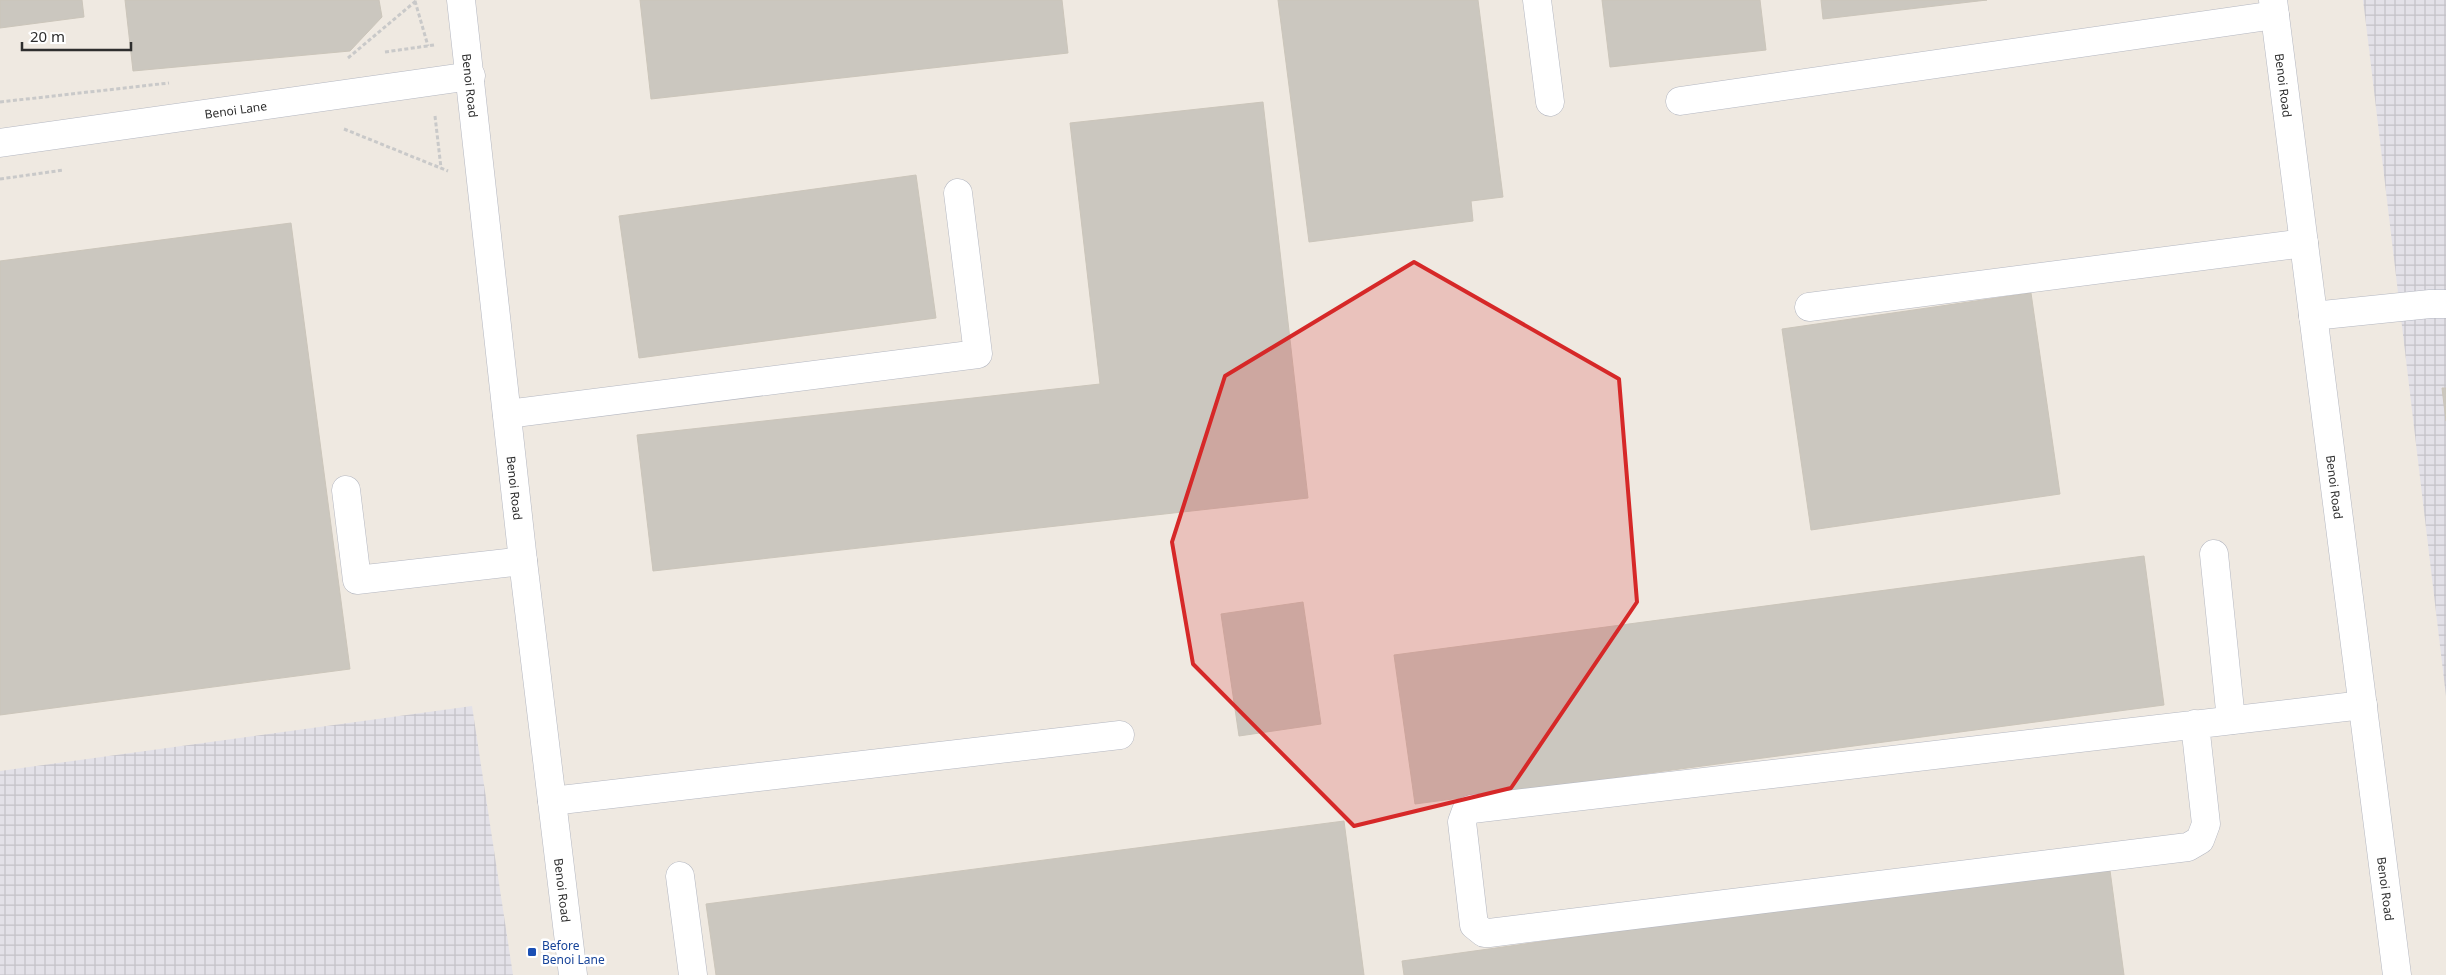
<svg xmlns="http://www.w3.org/2000/svg" width="2446" height="975" viewBox="0 0 2446 975" font-family="'Noto Sans',sans-serif">
<style>
.industrial{fill:url(#industrial-grid)}
.building{fill:#cbc7bf;stroke:#cbc5ba}
.lines{fill:none;stroke-linecap:round;stroke-linejoin:round}
.minor-casing{stroke:#b4b7c1;stroke-width:29}
.path{stroke:#c9c9c9;stroke-width:3;stroke-dasharray:4 2.5;stroke-linecap:butt}
.minor{stroke:#fff;stroke-width:28}
.marked{fill:#d62828;fill-opacity:0.2;stroke:#d62828;stroke-width:4;stroke-linejoin:round}
.transit-dot{fill:#1a4fb4;stroke:#fff;stroke-width:2}
.labels{text-anchor:middle;dominant-baseline:central;stroke-width:5;stroke-linejoin:round;paint-order:stroke}
.street-label{font-size:12px;fill:#2e2e2e;stroke:#fff}
.transit-label{font-size:12px;fill:#164399;stroke:#fff;text-anchor:start}
</style>
<defs>
<pattern id="industrial-grid" width="8" height="8" patternUnits="userSpaceOnUse" patternTransform="scale(1.25)"><rect width="8" height="8" fill="#e3e1e8"/><path d="M0 4h8M4 0v8" fill="none" stroke="#c3c1c7"/></pattern>
</defs>
<rect width="100%" height="100%" fill="#efe9e1"/>
<path class="industrial" d="M2363 0H2446V696L2367 32Z
M472 706 513 975H0V771Z"/>
<path class="building" d="M0 0H82L84 17 0 28Z
M125 0H379L382 17 350 51 133 71Z
M640 0H1062L1068 53 651 99Z
M1278 0H1478L1503 197 1471 201 1473 221 1309 242Z
M1602 0H1760L1766 50 1610 67Z
M1821 0H1987L1823 19Z
M1263 102 1308 498 653 571 637 435 1100 384 1070 123Z
M916 175 936 318 639 358 619 216Z
M291 223 350 669 0 715V261Z
M2031 293 2060 494 1811 530 1782 329Z
M2442 388H2446V421Z
M2144 556 2164 705 1415 804 1394 655Z
M1303 602 1321 724 1239 736 1221 614Z
M1344 821 1364 975H716L706 904Z
M2109 863 2124 975H1404L1402 961Z"/>
<g class="lines">
<g class="minor-casing">
<g id="minor">
<path id="s1" d="M461 0 523 561 573 975"/>
<path d="M1537 0 1550 102"/>
<path id="s2" d="M2273 0 2397 975"/>
<path d="M1680 101 2275 15"/>
<path id="s3" d="M0 143 471 76"/>
<path d="M1809 307 2304 243"/>
<path d="M2313 316 2430 304H2446"/>
<path d="M507 414 978 354 958 193"/>
<path d="M346 490 357 580 523 561"/>
<path d="M2214 554 2231 720"/>
<path d="M2195 724 2206 824 2200 840 2188 847 1489 933H1484L1474 925 1462 822 1466 811 1472 809 2363 705"/>
<path d="M552 801 1120 735"/>
<path d="M680 876 693 975"/>
</g>
</g>
<path class="path" d="M415 1 428 46
M385 52 434 45
M348 58 417 0
M0 102 169 83
M435 116 441 168
M344 129 448 171
M0 179 64 170"/>
<use href="#minor" class="minor"/>
</g>
<path class="marked" d="M1414 262 1619 379 1637 602 1511 788 1354 826 1193 664 1172 542 1225 376Z"/>
<rect class="transit-dot" x="527" y="947" width="10" height="10" rx="2.5"/>
<g class="labels">
<g class="street-label">
<text stroke="none"><textPath href="#s1" startOffset="86">Benoi Road</textPath></text>
<text stroke="none"><textPath href="#s2" startOffset="86">Benoi Road</textPath></text>
<text stroke="none"><textPath href="#s3" startOffset="238">Benoi Lane</textPath></text>
<text stroke="none"><textPath href="#s2" startOffset="491">Benoi Road</textPath></text>
<text stroke="none"><textPath href="#s1" startOffset="491">Benoi Road</textPath></text>
<text stroke="none"><textPath href="#s2" startOffset="896">Benoi Road</textPath></text>
<text stroke="none"><textPath href="#s1" startOffset="896">Benoi Road</textPath></text>
</g>
<g class="transit-label">
<text x="542" y="945">Before<tspan x="542" dy="14">Benoi Lane</tspan></text>
</g>
</g>
<path d="M22 42v8h109v-8" fill="none" stroke="#2e2e2e" stroke-width="2.5"/>
<text x="30" y="42" font-size="15" fill="#2e2e2e" stroke="#ffffff" stroke-width="4" paint-order="stroke">20 m</text>
</svg>
